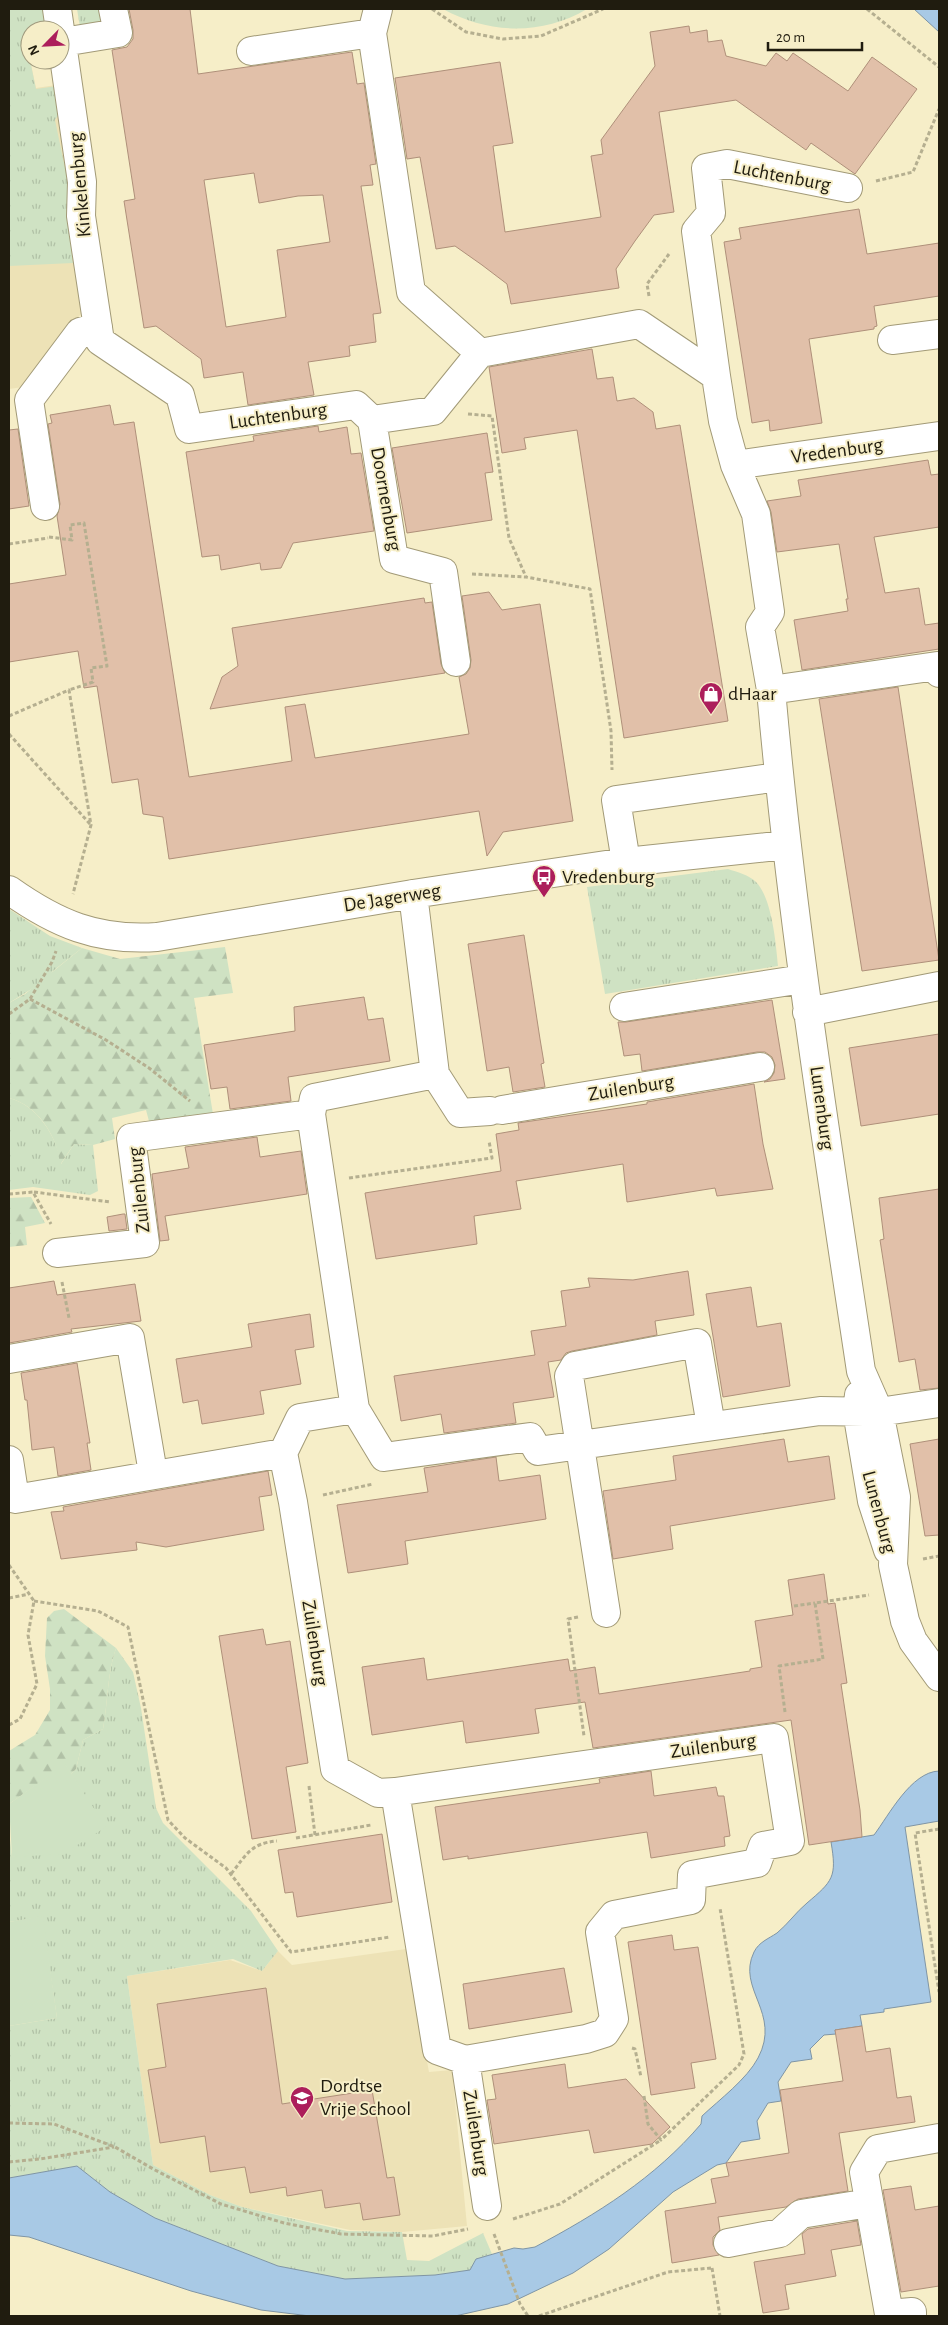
<svg xmlns="http://www.w3.org/2000/svg" width="948" height="2325" viewBox="0 0 948 2325" font-family="'Alegreya Sans',sans-serif">
<style>
.built{fill:#ede2b6}
.grass{fill:url(#grass-tufts)}
.forest{fill:url(#forest-firs)}
.park{fill:#cfe2c3}
.water{fill:#a8c9e5;stroke:#7f95a5}
.building{fill:#e1c0a9;stroke:#af907a;fill-rule:evenodd}
.lines{fill:none;stroke-linecap:round;stroke-linejoin:round}
.minor-casing{stroke:#a29a77;stroke-width:30}
.path{stroke:#b5af90;stroke-width:3;stroke-dasharray:4 2.5;stroke-linecap:butt}
.minor{stroke:#fff;stroke-width:28}
.labels{text-anchor:middle;dominant-baseline:central;stroke-width:4;stroke-linejoin:round;paint-order:stroke}
.street-label{font-size:20px;fill:#201c0f;stroke:#f6eec8}
.poi-label{font-size:20px;fill:#201c0f;stroke:#f6eec8;text-anchor:start}
</style>
<defs>
<pattern id="grass-tufts" width="24" height="20" patternUnits="userSpaceOnUse" patternTransform="scale(1.25)"><rect width="24" height="20" fill="#cfe2c3"/><path d="M3 7l-1-3M5 7V3M7 7l1-3M15 17l-1-3M17 17v-4M19 17l1-3" fill="none" stroke="#b1c1a6"/></pattern>
<pattern id="forest-firs" width="22" height="20" patternUnits="userSpaceOnUse" patternTransform="scale(1.25)"><rect width="22" height="20" fill="#cfe2c3"/><path d="M5 1l3.5 6h-7zM16 11l3.5 6h-7z" fill="#b1c1a6"/></pattern>
</defs>
<rect width="100%" height="100%" fill="#f6eec8"/>
<path class="built" d="M9 9H52L30 30V60L36 88 56 85 88 305 23 387 9 389Z
M406 1949 429 2072 452 2070 467 2226 402 2232 350 2230 242 2207 210 2195 153 2165 127 1976 230 1960 262 1971 278 1951 292 1965Z"/>
<path class="grass" d="M20 9H48L52 30H30V60L36 89 57 86 62 109 55 120 65 168 73 175 74 194 67 212 73 263 9 266V10Z
M77 9H101L103 23 80 27Z
M443 9H587C541 36 489 34 443 9Z
M728 869C737 872 749 875 756 882 772 898 776 944 778 966L605 994 587 887Z
M9 909 50 936 82 948 53 971 46 980 9 1003Z
M9 1098C37 1105 57 1136 61 1164L74 1144 93 1145 98 1191 90 1195 33 1187 9 1190Z
M116 1648 133 1672 141 1708 156 1808 163 1823 251 1911 278 1951 262 1971 233 1959 127 1976 153 2165 210 2195 242 2207 347 2231 402 2232 407 2260 429 2261 483 2233 492 2254 476 2259 470 2270 435 2275 345 2279 278 2266 155 2218 110 2192 77 2166 9 2178V2026L57 2018 42 1917 9 1922V1830L12 1857 105 1827 71 1774 76 1769 83 1740 103 1729C108 1702 107 1674 116 1648Z"/>
<path class="forest" d="M225 947 233 993 194 998 213 1114 150 1125 146 1110 112 1118 115 1139 93 1145 74 1144 60 1165C58 1136 37 1105 9 1098V1003L25 994 82 948 120 959Z
M31 1197 45 1223 25 1227 27 1245 9 1247V1198Z
M64 1609 116 1648C107 1674 108 1702 103 1729L83 1740 76 1769 71 1774 65 1765 9 1804V1751L35 1735 50 1710V1689L45 1656 47 1618 54 1611Z"/>
<path class="park" d="M65 1764 106 1827 63 1854 12 1857 9 1804Z
M43 1916 57 2018 9 2026V1922Z"/>
<path class="water" d="M914 9H939V32Z
M939 1771V1821L905 1827 931 2002 884 2009V2012L860 2015 862 2026 835 2030 836 2034 824 2035 810 2049 812 2059 791 2062 778 2082 781 2101 768 2103 757 2121 760 2139 741 2142 726 2163 717 2165 673 2192 609 2249 573 2273 508 2304 455 2316H310L261 2310 191 2291 29 2237 9 2235V2178L77 2166 110 2192 155 2218 278 2266 345 2279 435 2275 470 2270 476 2259 514 2248 523 2249 535 2247C597 2214 655 2178 701 2124L702 2116C719 2100 747 2079 758 2058 782 2013 736 1989 754 1952 759 1942 768 1939 777 1933 788 1924 796 1912 807 1903 833 1881 837 1877 831 1842L874 1835C889 1815 911 1772 939 1771Z"/>
<path class="building" d="M129 9H190L198 74 352 52 357 84 364 83 376 164 370 165 373 185 361 186 381 313 373 314 376 342 349 346 350 356 308 362 314 395 248 405 243 372 204 378 201 359 156 326 144 328 124 201 135 199 112 50 127 47 133 39V30ZM254 173 259 203 298 196 323 195 330 242 277 250 286 317 226 327 204 180Z
M689 26 690 33 707 30 708 42 722 40 726 56 766 66 776 53 787 61 793 53 848 91 872 57 917 89 855 174 811 143 806 150 736 100 659 112 674 212 654 215 635 241 616 269 619 288 511 304 507 284 482 265 455 246 436 249 420 157 407 159 395 78 500 62 513 143 493 146 505 232 601 217 591 156 603 154 601 140 655 66 650 32Z
M859 209 867 254 939 243V296L874 306 877 326 874 327V329L809 339 822 423 770 431 769 420 752 423 724 242 741 239 739 228Z
M592 349 597 379 613 377 617 401 634 398 653 412 656 429 680 425 728 721 624 738 577 430 524 438 526 449 502 453 489 367Z
M110 405 114 425 134 422 189 777 292 761 285 707 305 704 315 758 469 734 459 677 466 674 470 668 471 660 462 596 489 592 502 610 540 604 573 821 503 832 487 856 479 811 169 859 163 817 143 814 138 779 112 783 97 686 84 688 78 651 9 662V584L66 575 57 516 60 504 48 424 52 423 50 415Z
M318 426 319 432 347 427 351 454 361 453 374 531 293 543 281 568 261 570 260 563 221 570 219 555 202 557 186 452 254 441 253 436Z
M18 429 29 506 9 509V430Z
M487 433 493 472 485 473 492 520 407 533 392 448Z
M928 460 931 475 939 474V527L874 537 885 593 919 588 925 625 939 623V649L802 670 794 620 848 611 846 599H848L839 544 777 552 771 512 767 501 801 496 798 480Z
M424 598 425 603 432 602 441 664 445 673 210 709 222 677 238 666 232 628Z
M898 687 939 960 862 971 819 699Z
M524 935 540 1039 544 1063 541 1064 545 1087 513 1092 509 1067 487 1071 468 944Z
M364 997 368 1020 383 1018 390 1061 288 1077 291 1101 230 1109 227 1087 211 1089 204 1045 295 1031 294 1007Z
M772 1000 785 1079 764 1082 770 1079 774 1073 775 1065 772 1057 765 1052H757L642 1071 640 1054 624 1056 618 1022H626Z
M939 1034V1114L861 1126 849 1048Z
M754 1084 763 1144 773 1189 717 1196 715 1188 627 1202 623 1164 516 1181 521 1209 474 1216 477 1244 376 1259 365 1193 501 1171 496 1134 519 1130 518 1123 647 1104V1102Z
M257 1137 260 1157 301 1151 307 1194 165 1216 169 1240 160 1241 152 1174 189 1168 185 1147Z
M939 1189V1388L920 1390 915 1359 899 1362 880 1240 884 1239 879 1198Z
M123 1214H125L127 1229 109 1231 107 1217Z
M688 1271 694 1315 655 1321 657 1335 572 1351 566 1353 561 1360 548 1362 554 1397 513 1403 516 1423 444 1433 441 1414 401 1421 394 1376 535 1355 531 1331 566 1326 561 1291 590 1287 588 1278 633 1280Z
M54 1281 57 1295 135 1284 141 1321 71 1329 72 1332 9 1343V1288Z
M751 1287 757 1327 781 1323 790 1386 723 1397 706 1294Z
M310 1314 314 1347 295 1350 301 1384 260 1391 264 1414 202 1424 198 1400 183 1403 176 1359 252 1347 248 1324Z
M77 1363 90 1443H87L91 1470 58 1476 54 1447 32 1450 27 1400H25L21 1373Z
M784 1439 788 1462 829 1456 835 1499 670 1526 673 1549 613 1559 603 1491 676 1480 673 1456Z
M939 1439V1535L925 1536 910 1444Z
M496 1457 499 1481 540 1475 546 1519 405 1541 408 1564 348 1573 337 1505 428 1492 424 1468Z
M268 1471 272 1495 259 1497 264 1530 166 1547 136 1542 137 1550 61 1559 51 1512 64 1511 63 1507Z
M824 1574 828 1604 835 1603 847 1683 841 1684 860 1810 862 1837 809 1845 791 1720 593 1748 585 1702 535 1709 539 1733 466 1743 463 1721 372 1735 362 1667 424 1658 427 1680 568 1659 570 1671 595 1667 599 1694 750 1671V1669L762 1667 755 1621 793 1615 788 1580Z
M263 1629 266 1645 290 1641 308 1763 286 1767 296 1832 252 1839 219 1636Z
M651 1771 654 1796 716 1787 718 1796H724L730 1836 724 1837 725 1846 651 1858 647 1832 468 1859V1856L443 1860 435 1807 600 1783 599 1779Z
M382 1834 392 1902 297 1917 293 1892 285 1893 278 1850Z
M672 1935 674 1950 698 1947 716 2059 691 2063 695 2088 651 2095 628 1942Z
M564 1968 572 2012 469 2029 463 1984Z
M266 1988 282 2104 372 2090 387 2178 394 2177 400 2215 363 2220 360 2203 325 2208 322 2190 287 2196 286 2187 250 2193 245 2167 210 2172 205 2136 160 2143 148 2070 166 2067 157 2004Z
M862 2026 866 2052 890 2048 897 2098 911 2096 915 2122 839 2133 848 2191 798 2199 786 2207 718 2217 720 2230 713 2237V2245L719 2255 672 2263 665 2211 716 2203 711 2179 729 2176 726 2163 789 2153 780 2090 843 2081 835 2030Z
M565 2064 568 2088 626 2079 670 2127 652 2144 594 2153 589 2130 494 2144 487 2100 496 2099 492 2075Z
M911 2186 915 2210 939 2206V2286L901 2292 883 2190Z
M857 2221 861 2245 831 2250 836 2276 785 2285 789 2309 763 2313 754 2262 805 2254 802 2234 808 2229Z"/>
<g class="lines">
<g class="minor-casing">
<path id="minor" d="M57 9 82 182 81 216 100 341 180 395 189 429 356 405 372 420 433 411 480 353 639 324 716 376 723 421 735 465 756 514 770 612 760 627 771 690
M378 9 372 33 411 292 480 353
M63 42 118 33 113 9
M251 51 372 33
M892 340 939 334
M716 376 696 231 711 213 706 168 727 164 848 188
M372 420 394 559 443 572 456 662
M735 465 939 436
M45 506 29 400 80 332 98 327
M939 673 937 666 771 690C791 918 827 1144 861 1371L879 1412 896 1497 893 1565 905 1621 913 1641 939 1677
M626 862 616 800 778 777
M9 890C57 924 97 941 157 937L413 894 626 862 786 845
M624 1007 803 979
M807 1012 939 986
M435 1074 460 1113 490 1111
M502 1110 760 1067
M57 1253 145 1243 131 1138 311 1114
M9 1359 130 1338 153 1473
M859 1395 857 1411 872 1501 888 1550
M355 1409 384 1457 530 1437 538 1451 820 1411 879 1412 939 1403
M9 1460 15 1499 283 1453
M606 1613 569 1376 575 1366 697 1343 711 1426
M395 1792 437 2050 465 2060 586 2039 605 2033 614 2019 600 1932 614 1915 691 1900 692 1875 757 1863 763 1846 790 1841 774 1738 395 1792 378 1793 335 1769 293 1502 283 1453 300 1418 355 1409 311 1114 314 1098 435 1074 413 894
M465 2060 487 2206
M728 2243 780 2233 801 2214 869 2203
M912 2316V2312L889 2314 864 2172 878 2149 939 2138"/>
</g>
<path class="path" d="M432 9 466 32 503 39 541 36 603 9
M867 9 939 67
M876 181 913 172 939 109
M649 296 647 284 669 254
M468 414 492 416 509 538 526 577
M49 537 72 540 70 525 84 523 107 666 91 668 93 682 69 690
M9 544 48 538
M472 574 526 577 590 589 611 731 612 770
M9 716 69 690 91 825 73 894
M9 734 90 824
M30 999 106 1040 149 1068 190 1101
M9 1014 30 999 52 962 56 951
M349 1178 492 1158 489 1141
M34 1192 110 1202
M9 1194 33 1192 51 1224
M62 1282 69 1318
M323 1495 373 1484
M923 1559 939 1556
M9 1565 34 1601
M9 1598 29 1594
M34 1601 98 1611 128 1627 168 1820 185 1838 226 1868 291 1952 390 1937
M794 1606 815 1603
M578 1617 568 1619 584 1736
M785 1712 779 1666 823 1659 815 1603 869 1595
M9 1725 20 1719 37 1684 28 1635 34 1601
M309 1786 315 1835
M939 1829 915 1833 939 1992
M296 1838 371 1825
M231 1874C246 1855 251 1843 277 1841
M632 2048 635 2049 641 2077
M644 2096 648 2124 661 2140 739 2065 744 2054 720 1908
M9 2123 54 2124 115 2147 155 2170 221 2204 284 2223 341 2234 433 2236 468 2229
M9 2162 40 2159 114 2147
M513 2219 560 2204 661 2140
M494 2234 520 2304 528 2316
M712 2268 720 2316
M539 2316 668 2272 711 2268"/>
<use href="#minor" class="minor"/>
</g>
<defs>
<g id="shop-pin" transform="scale(1.25)"><path d="M0 17L-7.5 6A9.5 9.5 0 1 1 7.5 6Z" fill="#ac1e5b" stroke="#f6eec8"/><path d="M-5-2.5h2.3a2.7 3.5 0 0 1 5.4 0H5L5.5 6h-11ZM-1.5-2.5h3a1.5 2.3 0 0 0-3 0Z" fill="#fff"/></g>
<g id="bus-pin" transform="scale(1.25)"><path d="M0 17L-7.5 6A9.5 9.5 0 1 1 7.5 6Z" fill="#ac1e5b" stroke="#f6eec8"/><path d="M-5-6H5V4H4V6H2V4H-2V6H-4V4H-5ZM-3.5-4V0h7V-4ZM-3.5 1.2v1.5H-2V1.2ZM2 1.2v1.5H3.5V1.2Z" fill="#fff"/></g>
<g id="school-pin" transform="scale(1.25)"><path d="M0 17L-7.5 6A9.5 9.5 0 1 1 7.5 6Z" fill="#ac1e5b" stroke="#f6eec8"/><path d="M0-5L7-2L0 1L-7-2ZM-4 1L0 2.5L4 1V4Q0 6-4 4Z" fill="#fff"/></g>
</defs>
<g fill-rule="evenodd">
<use href="#shop-pin" x="711" y="694"/>
<use href="#bus-pin" x="544" y="877"/>
<use href="#school-pin" x="302" y="2098"/>
</g>
<g class="labels">
<g class="street-label">
<text transform="translate(782 176) rotate(11)">Luchtenburg</text>
<text transform="translate(80 185) rotate(-95)">Kinkelenburg</text>
<text transform="translate(278 416) rotate(-8)">Luchtenburg</text>
<text transform="translate(837 451) rotate(-8)">Vredenburg</text>
<text transform="translate(386 499) rotate(80)">Doornenburg</text>
<text transform="translate(392 898) rotate(-9)">De Jagerweg</text>
<text transform="translate(631 1088) rotate(-9)">Zuilenburg</text>
<text transform="translate(822 1108) rotate(82)">Lunenburg</text>
<text transform="translate(139 1190) rotate(-96)">Zuilenburg</text>
<text transform="translate(879 1512) rotate(75)">Lunenburg</text>
<text transform="translate(315 1643) rotate(81)">Zuilenburg</text>
<text transform="translate(713 1746) rotate(-8)">Zuilenburg</text>
<text transform="translate(476 2133) rotate(81)">Zuilenburg</text>
</g>
<g class="poi-label">
<text x="728" y="694">dHaar</text>
<text x="562" y="877">Vredenburg</text>
<text x="320" y="2086">Dordtse<tspan x="320" dy="23">Vrije School</tspan></text>
</g>
</g>
<rect width="948" height="2325" fill="none" stroke="#201c0f" stroke-width="20"/>
<g transform="translate(45 45) rotate(246)"><circle r="24" fill="#f6eec8" stroke="#a09a7e"/>
<path d="M0-4L9 19L0 12L-9 19Z" fill="#ac1e5b"/>
<text y="-8" font-size="14" font-weight="bold" text-anchor="middle" fill="#201c0f">N</text>
</g>
<path d="M768 42v8h94v-8" fill="none" stroke="#201c0f" stroke-width="2.5"/>
<text x="776" y="42" font-size="15" fill="#201c0f" stroke="#f6eec8" stroke-width="4" paint-order="stroke">20 m</text>
</svg>
